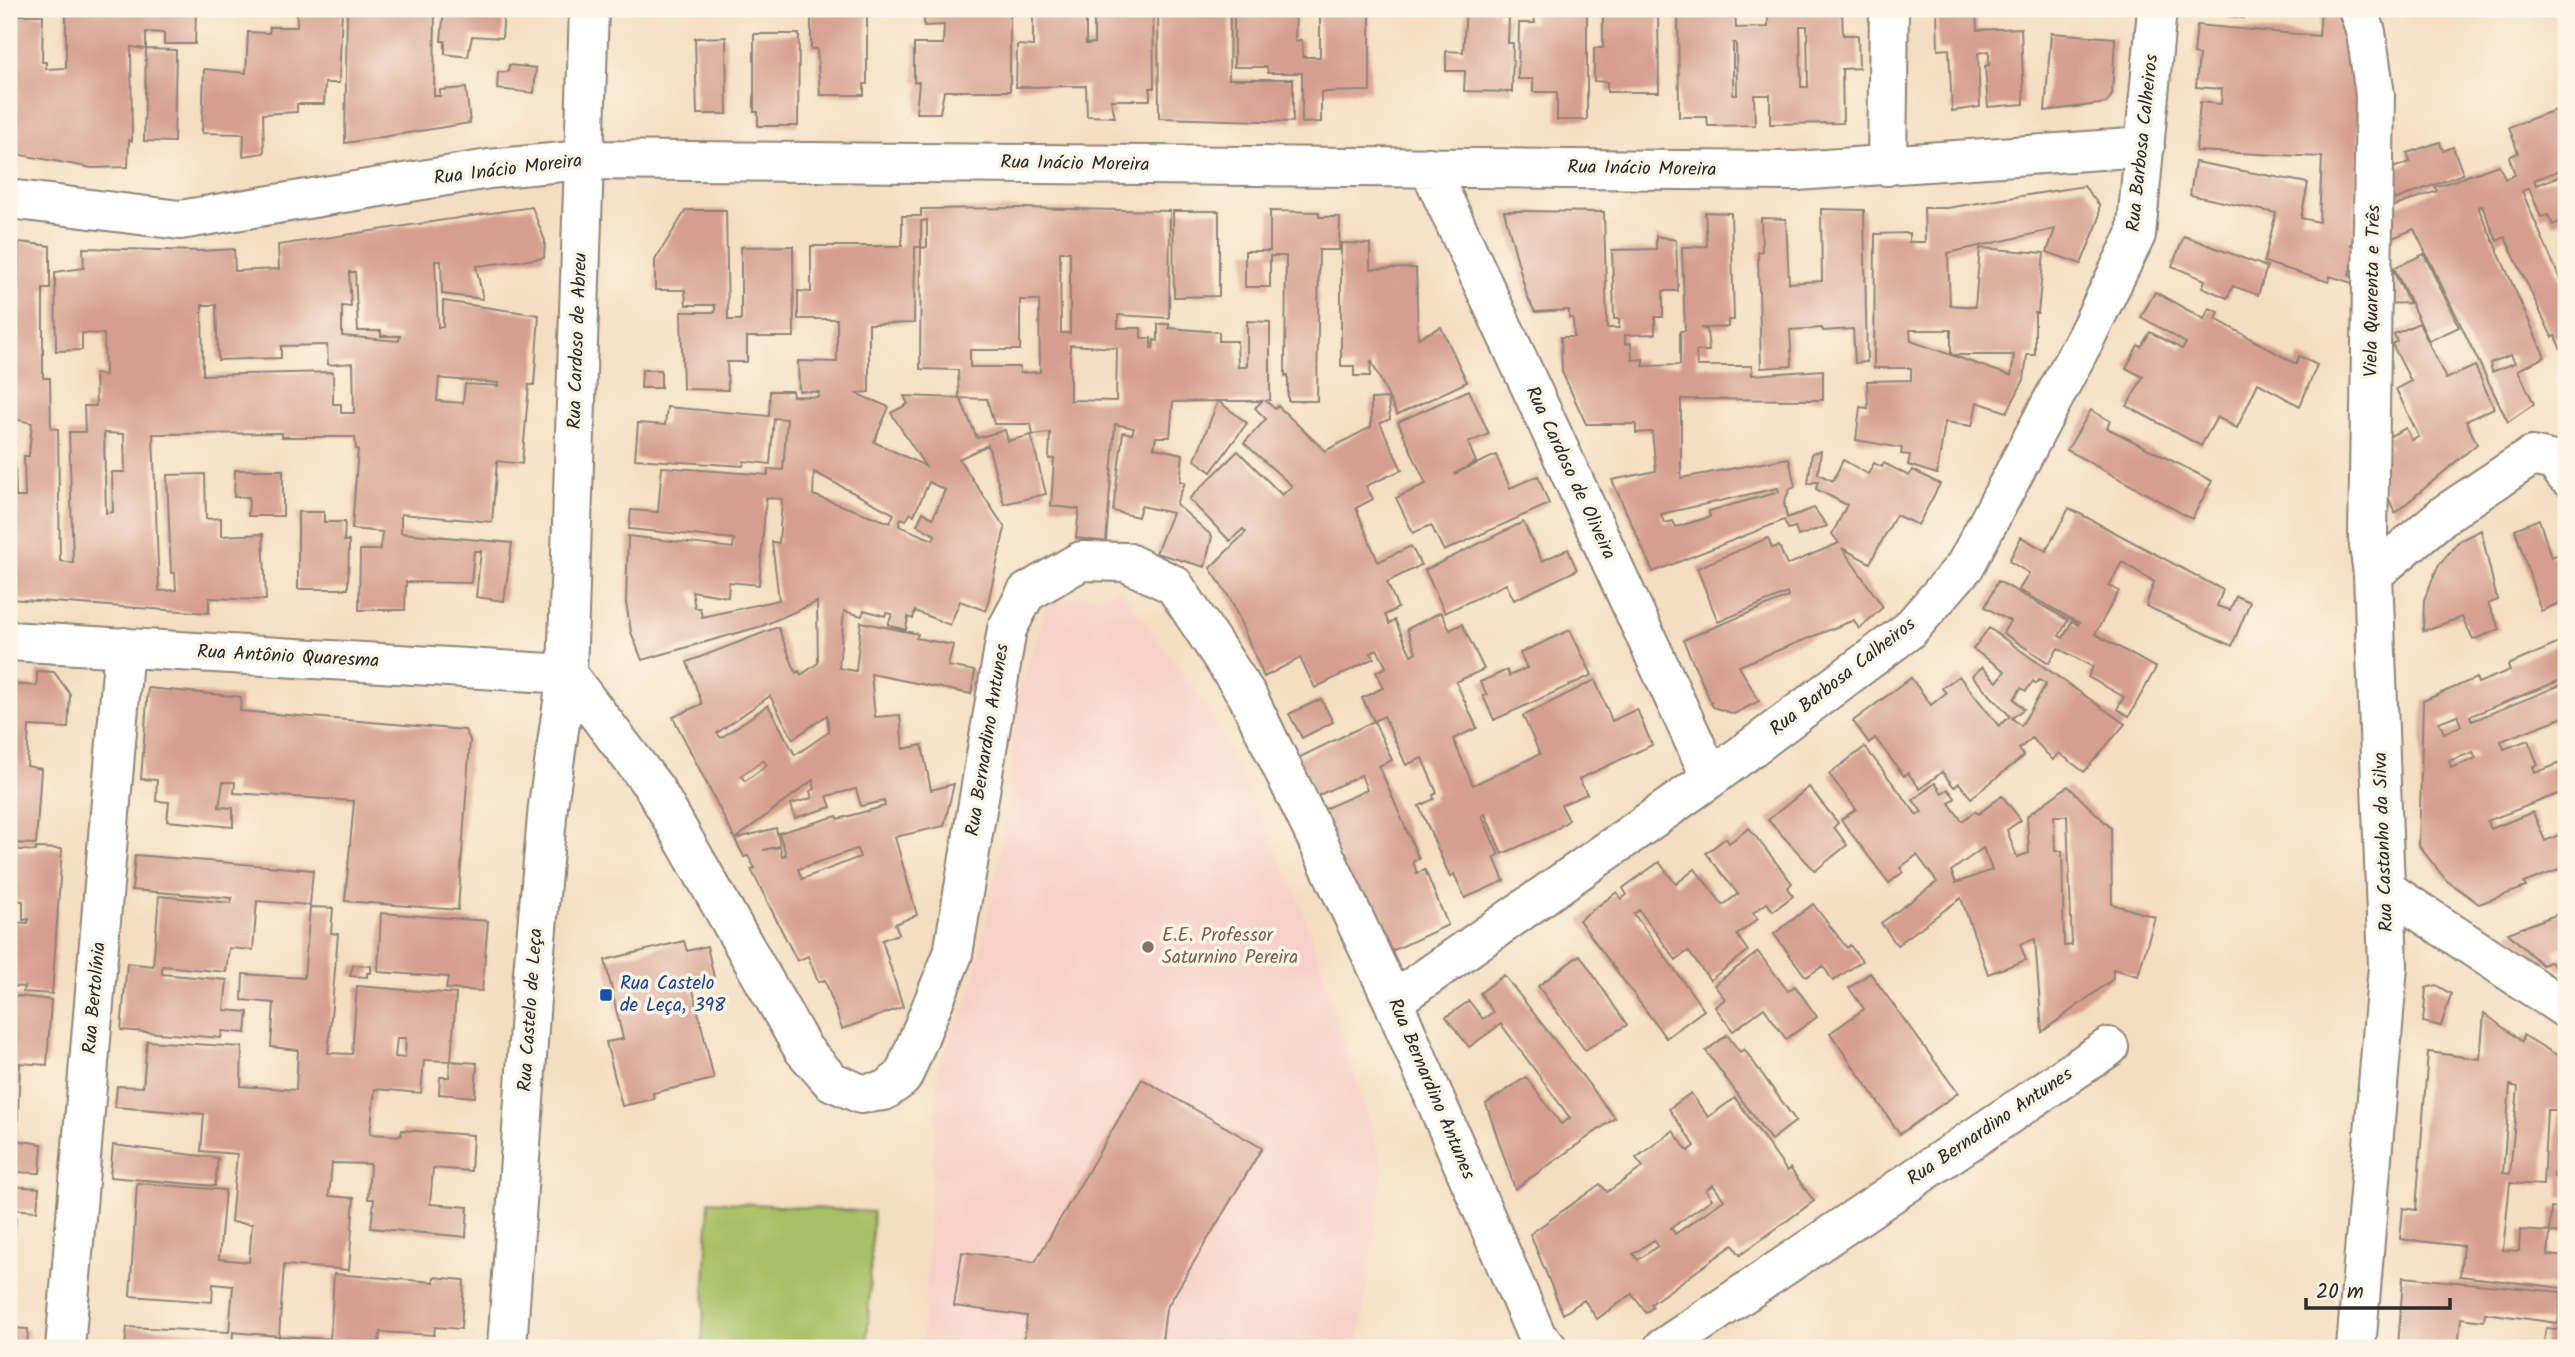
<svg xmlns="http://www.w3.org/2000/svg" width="2575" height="1357" viewBox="0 0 2575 1357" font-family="Kalam,sans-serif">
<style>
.built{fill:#f7d1c8}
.green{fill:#a8c065;stroke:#6a7648;stroke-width:2}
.building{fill:#d69e8f;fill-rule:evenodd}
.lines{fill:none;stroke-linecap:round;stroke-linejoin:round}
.minor-casing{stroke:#908476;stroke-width:42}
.minor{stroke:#fff;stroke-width:38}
.education-dot{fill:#8d6e63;stroke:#fcf5e5;stroke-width:2.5}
.transit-dot{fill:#1a4fb4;stroke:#fcf5e5;stroke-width:2.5}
.labels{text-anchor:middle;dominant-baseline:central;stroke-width:7;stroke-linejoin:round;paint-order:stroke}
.street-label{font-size:19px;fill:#2b2b2b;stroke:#fcf5e5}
.education-label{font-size:19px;fill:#785e54;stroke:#fcf5e5;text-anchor:start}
.transit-label{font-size:19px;fill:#164399;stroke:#fcf5e5;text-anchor:start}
</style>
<rect width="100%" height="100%" fill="#fcf5e5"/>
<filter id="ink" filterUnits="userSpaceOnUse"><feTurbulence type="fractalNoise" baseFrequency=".0143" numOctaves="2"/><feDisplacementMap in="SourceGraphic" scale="14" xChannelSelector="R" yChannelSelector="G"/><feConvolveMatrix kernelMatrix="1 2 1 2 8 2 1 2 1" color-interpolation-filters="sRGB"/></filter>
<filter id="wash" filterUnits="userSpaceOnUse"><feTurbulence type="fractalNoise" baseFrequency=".00686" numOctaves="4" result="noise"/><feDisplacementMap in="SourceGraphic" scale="28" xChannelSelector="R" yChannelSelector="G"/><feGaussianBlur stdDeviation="1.57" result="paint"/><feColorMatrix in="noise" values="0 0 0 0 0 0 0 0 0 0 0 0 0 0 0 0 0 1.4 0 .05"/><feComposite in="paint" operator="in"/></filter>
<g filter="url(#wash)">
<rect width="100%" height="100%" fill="#f4dec1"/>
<path class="built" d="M1120 590 1210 710 1301 903 1384 1169 1358 1348H922L938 1066 972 990 1004 832 1019 693 1049 601Z"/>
<path class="green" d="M709 1201 873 1212 867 1348H702Z"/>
<g id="blocks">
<path class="building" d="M66 9 196 10 195 44H164V33L146 32V49L131 47 132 141 129 140 128 167 92 168 16 154V128H9V15H43L42 62H46V69L66 68Z
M297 9H342L339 83H325L324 104H297V112L263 114 264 153 243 156 244 134 202 133 204 69 246 73 248 32 269 33 270 27H297Z
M347 9H435L434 96H440V90L466 88 470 123 345 143Z
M444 9H504L502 38 472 36 468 57 445 54V41H441Z
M811 9H867V84H864V95H820L817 49H811Z
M924 9H1010V91H944L940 113H916L919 82H914V44H943L944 25 924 26Z
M1033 9H1086V44L1094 43V13H1099V9H1153L1154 88H1150V100H1111L1115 117 1087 116 1086 86 1016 87 1017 45 1033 46Z
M1158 9H1230L1229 79H1293V122L1159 118Z
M1234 9H1296L1295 41 1302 40 1303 57H1320V9H1370V91L1321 92V122L1302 123V73H1268L1267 67H1234Z
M1466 9H1498V17H1509L1508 43H1513L1512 92 1464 91 1465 71H1446V51L1463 52Z
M1533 9H1587V120H1557V92H1533V79H1518L1519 23H1535Z
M1607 9H1658L1659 92H1607V82L1594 81V48H1603V15L1607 16Z
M1678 9H1735L1736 28 1768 27V14L1749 15V9L1842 10 1843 35H1858L1859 68 1842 69 1843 123 1770 124V95H1754L1755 125 1708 126 1707 117H1679ZM1800 26H1807L1808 87H1801ZM1733 43H1736L1737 95H1733Z
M1937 9H1976L1977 30 2021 28 2024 104 1988 107 1985 66 1989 65V51L1978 53 1980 107 1952 111 1949 49 1938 50Z
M2201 9H2244V18L2204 13Z
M2321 9H2342L2362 74 2355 229 2351 245 2356 247 2349 275 2357 277 2355 284 2330 276 2329 282 2264 262 2276 213 2190 195 2195 162 2308 183 2301 218 2319 222 2322 157 2196 151 2200 102 2221 104 2222 89 2196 87 2199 55 2194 54 2197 25 2319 36Z
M2407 9H2434L2411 18Z
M2051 33 2115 38 2112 95 2106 103 2045 111Z
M754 34H799L798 126H758V112H754Z
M726 37 727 114H697L695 38Z
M146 49 176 50 174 142 144 141Z
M509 65 536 68 534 93 497 89 498 72H508Z
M2566 106V168L2534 180 2536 185 2566 174V219L2553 225 2548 215 2541 217 2529 188 2522 191 2566 293V361L2555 336 2552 337 2505 237 2497 241 2482 206 2478 207 2545 357 2518 370 2534 404 2508 422 2414 229 2380 243 2381 211 2437 191 2435 187 2499 165 2505 179 2515 175 2509 157 2518 153 2509 127ZM2511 355 2515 363 2492 372 2490 363Z
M2440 142 2443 151 2453 147 2463 174 2394 200 2384 171 2410 162 2407 153Z
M2084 186 2099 205V220L2081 264 2047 252 2055 229 1948 253 1950 305 1975 307 1980 248 2044 253 2038 313H2035V355H2027L2024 380 2007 412 1977 402 1972 426 1945 422 1937 474 1908 465 1910 455 1901 454 1902 448 1856 440 1860 407 1868 408 1867 381 1911 380V368H1874L1875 234 1909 233V242H1925L1924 208H1947ZM1910 330H1951V355H2014L2011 376 1911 341Z
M532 207 545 241 544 258 476 266 483 299 442 294 441 261H435L438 327H443V301L539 315 534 385H529L522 464 497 461 492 522 401 514V533L512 543 504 601 476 597 481 551H474L471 583 406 582 405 610H359L360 550H380L382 532 352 529 358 449H356L355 437H282V433L153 434 159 591 176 590 175 573H171L167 475 205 474 206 519 221 518V536L263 534 266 600 209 598V613L9 599V463L15 462 16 497H25L24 456H29L32 423 14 419 15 442H9V291H18L19 242 50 246V289H43V378H50L51 428 58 429 60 561 73 563 69 432H85L84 406H96L95 374 105 375 104 334 82 333V350L56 351 55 272 84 268 83 248 201 251 234 249 235 271 279 269 278 245ZM349 272H355L358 331H381V336H400L399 341 342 336V306L351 307ZM202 305H216L218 360 281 358V346L327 345 328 365 353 363 354 413H341V404H333V372L203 375ZM439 378 446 379 499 383 498 386 465 384 463 403 437 401ZM104 433 124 434 125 472H112L113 512 106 513Z
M1020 208 1170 211 1169 318 1118 315V328H1141V338H1151V348H1153L1154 340 1158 341V324H1169V328L1219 332V341H1237L1238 367H1247V321L1270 322V400L1266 401 1275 409 1278 406 1325 451 1371 427V399L1388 398 1390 419 1380 423 1402 470 1366 486 1373 499 1356 508 1378 562 1411 546 1421 565 1387 582 1398 608 1385 615 1389 624 1395 620 1411 655 1416 652 1407 629 1441 612 1450 630 1462 624 1484 669 1456 682 1477 728 1453 739 1473 785 1540 754 1523 716 1595 680 1612 721 1637 709 1652 745 1579 779 1587 794 1561 805 1569 820 1554 831 1502 854 1485 814 1482 816 1499 855 1494 857 1504 881 1465 898 1454 874 1450 877 1419 806 1434 799 1433 795 1437 793 1422 758 1406 765 1384 716 1374 721 1392 760 1379 766 1419 859 1413 861 1417 873 1425 870 1448 925 1377 958 1322 810 1367 790 1361 775 1315 797 1298 758 1374 721 1362 698 1383 688 1376 672 1386 667 1377 649 1371 653 1374 658 1315 688 1300 658 1264 677 1231 600 1210 568 1246 532 1243 529 1230 541 1189 499 1238 451 1282 495 1292 486 1244 443 1266 419 1255 408 1262 401H1218L1247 423 1211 472 1195 460 1218 401 1173 402 1170 437H1156L1154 448 1183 454 1180 481 1185 483 1176 504 1212 536 1205 567 1156 553 1172 513 1141 506 1138 517 1113 511 1123 432 1132 434 1134 428 1115 424 1106 542 1076 538 1079 509 1051 506 1054 459H1049L1050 433 1033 435 1031 424H994L987 399 960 398 977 438 1005 430 1008 441 1031 435 1046 494 1004 504 988 445 959 459 1005 528 986 611 960 601 950 625 915 611 913 619 908 617 906 630 888 625 892 614 886 613 885 616 864 610 862 616 844 611 839 668 856 671 861 622 918 634 916 638 953 645 948 666 975 671 971 694 871 674 875 717 900 715 903 749 922 745 931 790 954 784 944 826 895 837 917 915 895 924 899 934 882 940 903 1007 842 1029 825 980 818 982 808 956 797 961 751 869 755 868 748 856 744 857 673 717 702 704 687 662 778 627 796 673 799 671 801 675 818 663 817 602 762 626 642 660 631 632 626 603 628 536 733 548 734 539 629 529 631 510 658 512 662 467 768 475V469L783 470 787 419 774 418 770 464 744 461 743 466 635 459 638 423 665 425 667 407 769 416 770 391H792L793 396 818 397 819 392 799 391 798 361 837 362V319H798V291L811 292V246H902V216H921V209ZM927 220V247L921 248 920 369 958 370 959 398 904 396 908 404 891 413 925 466 874 442 889 407 855 393 869 392V324L914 323 915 247H921V221ZM1060 252H1070V333H1061ZM1020 300H1039L1040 372 1020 373V367H970V350H1020ZM1070 345 1117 348 1116 401 1070 400ZM814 472 894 514 890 523 813 495ZM929 482 945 490 933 518 923 512 917 525 935 535 933 540 899 526 901 518 906 520 911 513 914 515ZM766 498 782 499 779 543 772 542 779 600 702 617 700 608H695L692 591 728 597 729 582 759 585ZM770 696 793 739 827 715 829 732 795 755 768 705 721 738 717 733ZM763 760 767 765 745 781 741 776ZM813 780 815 789 810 791 812 798 791 804 795 818 831 807 827 796 856 789 861 806 884 801 885 806 838 819 837 816 779 833 786 855 782 856 780 847 763 850 780 846 776 828 735 839ZM857 849 860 857 802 879 798 869Z
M1821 209 1864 210 1867 362 1855 363 1853 329 1823 331 1822 328 1790 330 1792 366 1761 368 1758 252 1762 251 1761 218 1786 219 1789 283 1822 281Z
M686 210H726L728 320H741V247L793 246 794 337H747V362H727L728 390 683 389 681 312H715V305H686L685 290H655V260Z
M1173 211H1219V296L1174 297Z
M1270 211 1319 212V217H1340L1339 250H1319L1317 401H1288V375L1285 376 1286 256H1270V287H1245V251H1270Z
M1504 211 1604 212 1607 328H1619V319H1614L1612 250 1656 249V236L1676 240 1678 291H1663V317H1655V334L1625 335V344L1631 343 1632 360 1643 359V366L1680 365V331H1685L1682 247 1707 246 1705 212 1731 213 1734 320H1728V327L1701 328 1707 330 1709 351H1696L1697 366H1752V375L1823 370V400L1681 399V478L1789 458 1795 487 1790 489 1784 502 1787 518 1814 508 1827 526 1798 536 1795 527 1788 529 1784 520 1653 572 1612 480 1656 471 1652 432 1636 433V424H1586L1562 372 1561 337H1574L1573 318H1569V310L1535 312 1527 296ZM1778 488 1779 492 1709 511 1710 517 1676 527 1673 521 1664 523 1661 514Z
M2184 236 2267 267 2258 295 2233 286 2227 298 2202 287 2205 280 2172 266Z
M1341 243 1370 244V269L1416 268 1418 338 1441 327 1467 382 1397 415 1371 360 1370 376H1354V366H1341Z
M2380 243 2409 303 2379 304Z
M2424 254 2459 327 2429 341 2394 268Z
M2155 292 2204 319 2209 308 2219 312 2216 319 2296 364 2299 356 2317 365 2300 406 2258 383 2237 428 2217 417 2201 446 2127 406 2143 377 2126 368 2138 345 2141 347 2150 332 2182 349 2186 343 2141 317Z
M2419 323 2446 379 2475 366 2494 408 2466 421 2477 444 2395 513 2378 474V455L2390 448 2386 438 2406 428 2412 440 2419 437 2396 389 2411 381 2392 344 2397 341 2394 334Z
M642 370H661V388H641Z
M1469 390 1489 434 1468 443 1476 462 1454 474 1496 455 1510 488 1538 476 1549 504 1444 551 1431 525 1413 533 1396 498 1426 484 1398 422Z
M2091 410 2110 421 2107 428 2212 481 2192 519 2067 450Z
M1821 451 1818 474 1833 481 1843 460 1868 474 1874 463 1882 467 1884 463 1909 476 1913 470 1940 484 1918 525 1896 515 1870 563 1842 548 1883 607 1859 629 1854 620 1739 666 1759 701 1734 714 1713 707 1683 640 1788 597 1787 593 1718 622 1697 568 1768 538 1772 548 1779 546 1787 565 1839 543 1832 534 1847 505 1816 489 1818 481 1808 484 1812 453Z
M235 470H283V516H248L249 497H234Z
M2069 508 2223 590 2217 606 2230 610 2236 596 2250 602 2232 646 2146 606 2154 582 2122 562 2109 586 2119 591 2095 634 2156 668 2129 716 2117 709 2124 697 2088 677 2093 667 2058 648 2049 663 2003 633 2010 621 1985 607 1998 581 2068 620 2059 636 2063 638 2072 621 2078 625 2079 623 2019 590 2029 573 2009 561 2021 537 2046 551Z
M298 512H324V522H345L344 541H349L348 589H298Z
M2539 519 2551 557 2566 552V600L2541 611 2515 529Z
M1523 522 1542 561 1568 549 1577 570 1514 600 1506 584 1445 613 1425 570Z
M2481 530 2497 600 2488 604 2500 629 2473 640 2462 617 2423 631 2424 600 2438 566 2459 541Z
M1989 628 2125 724 2084 772 2059 753 2053 760 2032 738 2019 749 2024 756 1971 798 1959 783 1954 787 1942 772 1920 789 1908 773 1904 776 1875 738 1869 743 1853 721 1911 678 1931 705 1946 693 1942 688 1959 676 1999 726 2010 716 1972 676 1982 667 1997 682 2005 671 1973 649ZM2039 680 2046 684 2021 726 2012 718 2024 709 2014 699 2021 688 2026 691 2033 681 2036 684Z
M1570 630 1592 675 1494 720 1483 696 1487 695 1480 682 1507 670 1509 676 1527 668 1520 653Z
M2566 640V678L2470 716 2472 721 2566 683V716L2501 741 2504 749 2528 740 2538 765 2533 766 2535 773 2566 761V791L2487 821 2491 829 2533 812 2545 841 2566 832V867L2524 883 2526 887 2479 904 2446 880 2419 846 2423 701 2476 678 2478 683 2510 670 2508 665ZM2457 715 2461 726 2444 733 2439 722ZM2473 752 2476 758 2451 768 2449 761Z
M37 671 54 672 70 694 68 728 29 726 27 766 41 769 36 844 9 843V684L37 686Z
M148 688 241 697 240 711 465 730 470 740 458 910 345 901 354 801 234 793 235 782H223L219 807 233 808V827L167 821 169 802 156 801 157 780 141 779Z
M1321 699 1333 722 1302 738 1289 714Z
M1865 747 1917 815 1922 812 1913 800 1935 783 1942 793 1948 789 1955 798 1949 803 1962 821 1975 811 1978 814 2002 796 2021 820 2007 830 2017 857 2029 853 2027 816 2068 786 2111 828 2112 904 2155 917 2138 976 2113 969V979L2042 1032 2035 939 2020 944 2026 960 1988 974 1961 898 1897 945 1881 923 1937 882 1917 855 1900 868 1903 872 1889 883 1841 820 1856 809 1829 774ZM2054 816H2067L2072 945 2064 946 2062 851H2055ZM1983 848 1992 870 1956 883 1951 871Z
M1809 787 1838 823 1834 827 1847 845 1815 871 1768 820Z
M1749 828 1792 883 1787 888 1793 896 1773 911 1767 903 1753 913 1758 919 1737 935 1748 951 1710 980 1688 951 1676 960 1639 910 1634 914 1704 1010 1666 1038 1579 920 1617 892 1621 899 1627 895 1623 888 1659 862 1676 884 1695 869 1723 905 1738 894 1706 853 1726 838 1729 843Z
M36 848 62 849 52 994 23 992 24 987 9 986V922L28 923 29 919 23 920V901L9 900V849L36 851Z
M135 855 313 870 310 905 257 901 253 950 229 948 226 972 162 966V974L227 980 224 1010 248 1012 246 1033 222 1031 221 1038 121 1030 127 963 153 966 159 896 231 903 232 898 132 890Z
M1813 904 1847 948 1850 945 1862 961 1833 981 1823 966 1806 977 1774 934Z
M310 907 333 908 331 933 338 934 328 1053 352 1054 357 986 456 994 451 1061 424 1060 421 1093 375 1089 370 1134 401 1136 402 1130 473 1135 471 1171 433 1168 430 1204 468 1207 466 1237 371 1228 374 1199H368L370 1164 332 1163 329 1196 354 1198 349 1270 284 1265 279 1336 329 1339V1346L369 1348H278L279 1336 233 1332 232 1348H125L127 1327 229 1332 233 1286 213 1284 212 1302 130 1296 137 1183 225 1190 219 1259 249 1262 252 1224 231 1222 237 1154 201 1151 204 1114 115 1107 117 1086 143 1087 147 1041 242 1047 241 1086 296 1090 298 1050 271 1047 274 1003 242 1000 243 974 304 978ZM397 1038H406L405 1058 395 1057Z
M2566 911V944L2554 949 2557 959 2566 955V973L2549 962 2542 965 2508 933Z
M381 913 488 921 482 991 446 989 448 977 378 972Z
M684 941 687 951 707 946 714 977 691 982 714 1079 653 1093 654 1099 622 1106 606 1042 623 1039 605 960Z
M1758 952 1788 991 1795 986 1817 1017 1786 1039 1764 1008 1733 1031 1715 1007 1725 999 1714 985Z
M1580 955 1627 1025 1585 1050 1538 986Z
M353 965 371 966V973H367V977L350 976Z
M1870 973 1958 1093 1900 1134 1830 1033 1864 1009 1849 988Z
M1504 975 1615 1118 1515 1189 1486 1104 1526 1077 1561 1124 1570 1118 1501 1024 1469 1047 1446 1017 1469 1001 1483 1019 1493 1012 1480 993Z
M2436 985 2451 994 2441 1026 2423 1022 2426 988Z
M9 995 51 1000 47 1065 20 1063 17 1136 9 1135Z
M2484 1013 2522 1042 2523 1035 2562 1058 2559 1110H2547L2543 1185 2510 1183 2503 1250 2519 1251 2520 1230 2550 1232 2551 1208 2566 1209V1233L2550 1232 2548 1255 2566 1257 2562 1288 2460 1276 2463 1246 2400 1239 2403 1208 2416 1210 2428 1052 2480 1059ZM2510 1085 2518 1087 2510 1174 2503 1173Z
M1727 1035 1740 1052 1744 1049 1796 1121 1771 1140 1706 1051Z
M450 1061 477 1063 475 1097 439 1094 440 1077H449Z
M1142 1079 1262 1148 1166 1309 1161 1348H1023L1027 1316 954 1306 962 1252 1035 1262Z
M1691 1093 1708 1117 1735 1098 1787 1171 1790 1168 1814 1201 1740 1255 1733 1245 1651 1304 1653 1307 1646 1313 1632 1294 1597 1319 1584 1300 1563 1314 1530 1234 1600 1184 1607 1192 1643 1167 1636 1158 1673 1131 1688 1151 1695 1146 1669 1109ZM1713 1185 1724 1200 1675 1234 1671 1228 1712 1199 1706 1190ZM1654 1240 1658 1246 1638 1260 1633 1254Z
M2563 1109H2566V1199L2559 1197 2560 1177H2554L2558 1112Z
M9 1139 42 1144 40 1173 12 1172 11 1185Z
M113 1145 218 1158 215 1186 110 1177Z
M9 1186 39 1188 37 1211 9 1209Z
M9 1216H16L12 1261H9Z
M334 1274 434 1282V1277L464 1280 461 1329 435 1327 434 1335 380 1332 379 1343 330 1339Z
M2403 1277 2561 1292 2558 1323 2485 1313 2484 1321 2461 1318 2458 1348H2398Z
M9 1328 28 1329 27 1348H9Z
M2546 1328 2566 1330V1348H2543Z"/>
</g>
</g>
<g filter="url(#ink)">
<use href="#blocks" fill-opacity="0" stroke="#908476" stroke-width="2"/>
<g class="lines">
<g class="minor-casing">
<path id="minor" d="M1887 166 1889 9
M1429 167 1711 778
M9 199 180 220 489 169 583 160 1796 171 2145 147
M2373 574 2445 514 2532 456 2554 461 2566 476
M9 641 567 674
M567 674 655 789 803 1049 831 1081 861 1094 884 1091 902 1078 907 1067 953 954 1007 629 1026 593 1081 561 1126 562 1174 585 1247 695 1314 833 1393 1001 1537 1337 1548 1348
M2387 890 2566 1009
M1393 1001 1711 778 1909 630 1965 566 2086 337 2136 235 2157 9
M65 1348 124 647
M507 1348 532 984 548 806 567 674 589 9
M1663 1348 2109 1047
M2356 1348 2388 966 2373 574 2368 538 2375 95 2366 32 2358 9"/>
</g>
<use href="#minor" class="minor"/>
</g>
</g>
<circle class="education-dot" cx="1148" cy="947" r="7"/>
<rect class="transit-dot" x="599" y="988" width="14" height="14" rx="3.5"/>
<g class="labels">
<g class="street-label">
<text transform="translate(2143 143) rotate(-84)">Rua Barbosa Calheiros</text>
<text transform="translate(1075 164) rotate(1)">Rua Inácio Moreira</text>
<text transform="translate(1642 169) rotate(1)">Rua Inácio Moreira</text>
<text transform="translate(508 170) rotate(-7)">Rua Inácio Moreira</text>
<text transform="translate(2373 291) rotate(-89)">Viela Quarenta e Três</text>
<text transform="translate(578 341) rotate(-88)">Rua Cardoso de Abreu</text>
<text transform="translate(1570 473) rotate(65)">Rua Cardoso de Oliveira</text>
<text transform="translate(288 657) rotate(3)">Rua Antônio Quaresma</text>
<text transform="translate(1843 677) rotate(-38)">Rua Barbosa Calheiros</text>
<text transform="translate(988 740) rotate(-81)">Rua Bernardino Antunes</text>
<text transform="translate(2384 842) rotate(-92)">Rua Castanho da Silva</text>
<text transform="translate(95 998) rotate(-85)">Rua Bertolínia</text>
<text transform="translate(531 1010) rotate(-86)">Rua Castelo de Leça</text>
<text transform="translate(1431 1089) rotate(67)">Rua Bernardino Antunes</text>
<text transform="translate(1990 1127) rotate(-34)">Rua Bernardino Antunes</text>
</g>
<g class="education-label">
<text x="1162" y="936">E.E. Professor<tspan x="1162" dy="22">Saturnino Pereira</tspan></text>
</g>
<g class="transit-label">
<text x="620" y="984">Rua Castelo<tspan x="620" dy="22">de Leça, 398</tspan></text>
</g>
</g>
<rect width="2575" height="1357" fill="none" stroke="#fcf5e5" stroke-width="35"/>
<path d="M2306 1298v10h144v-10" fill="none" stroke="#2b2b2b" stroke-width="3.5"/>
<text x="2316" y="1298" font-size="21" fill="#2b2b2b" stroke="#fcf5e5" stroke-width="5" paint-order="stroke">20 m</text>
</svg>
